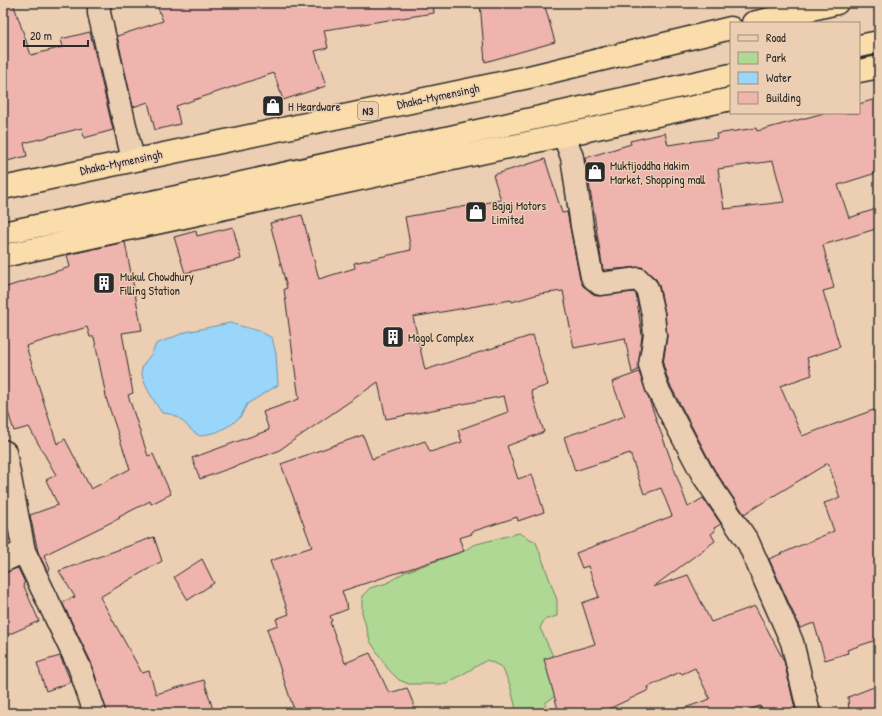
<svg xmlns="http://www.w3.org/2000/svg" width="882" height="716" viewBox="0 0 882 716" font-family="'Patrick Hand',sans-serif">
<style>
.green{fill:#afd895;stroke:#6d8260}
.water{fill:#99d6fa;stroke:#6d92a7}
.building{fill:#f0b4ae;stroke:#2b2b2b;fill-rule:evenodd}
.lines{fill:none;stroke-linecap:round;stroke-linejoin:round}
.minor-casing{stroke:#2b2b2b;stroke-width:25}
.highway-casing{stroke:#2b2b2b;stroke-width:25}
.minor{stroke:#ecceb2;stroke-width:22}
.highway{stroke:#faddab;stroke-width:22}
.labels{text-anchor:middle;dominant-baseline:central;stroke-width:3;stroke-linejoin:round;paint-order:stroke}
.shield{fill:#ecceb2;stroke:#655c54;stroke-width:1}
.shield-label{font-size:11px;font-weight:bold;fill:#2b2b2b}
.street-label{font-size:12px;fill:#2b2b2b;stroke:#ecceb2}
.poi-label{font-size:12px;fill:#2b2b2b;stroke:#ecceb2;text-anchor:start}
</style>
<rect width="100%" height="100%" fill="#ecceb2"/>
<filter id="ink" filterUnits="userSpaceOnUse"><feTurbulence type="fractalNoise" baseFrequency=".025" numOctaves="2"/><feDisplacementMap in="SourceGraphic" scale="8" xChannelSelector="R" yChannelSelector="G"/><feConvolveMatrix kernelMatrix="1 2 1 2 8 2 1 2 1" color-interpolation-filters="sRGB"/></filter>
<g filter="url(#ink)">
<path class="green" d="M519 533 536 542 557 600V616L544 620 540 628 553 656 562 661 558 694 545 703 548 713H517L510 685 502 667 487 660 446 684H409L399 680 388 669 370 641 362 612V596L370 588 387 583 405 572 464 551 473 545Z"/>
<path class="water" d="M230 323 259 331 272 338 276 354 278 385 247 404 241 416 232 424 217 432 200 436C183 427 184 414 162 413 156 404 139 379 142 368 145 360 152 356 156 344L186 332Z"/>
<path class="building" d="M3 3H13L31 55 63 47 61 39 90 32 113 130 84 138 82 128 24 143 27 156 3 162Z
M156 3H433L434 13 324 30 328 48 315 51 326 86 283 100 274 73 176 106 180 124 155 130 148 102 133 107 117 36 163 21Z
M480 3H544L555 42 485 62Z
M879 98V172L838 185 849 218 879 208V228L823 245 834 288 823 291 840 347 807 358 812 375 780 386 802 436 879 408V639L847 650 848 653 825 660 814 623 800 628 769 559 834 531 824 503 840 498 828 463 744 514 714 469 669 383 663 364 667 337 665 313 659 285 656 279 642 267 603 270 585 158 631 144 630 141 665 133 668 145 717 138 716 134 756 128 757 131 824 113H859V104ZM773 161 784 202 724 209 718 169Z
M545 159 562 213 567 212 580 279 583 286 597 296 634 292 636 294 642 335 638 370 632 373 625 338 574 348 563 291 539 294 512 302 511 300 413 317 425 370 533 335 548 385 531 391 544 432 507 446 518 479 532 474 544 512 518 521 517 517 471 532 472 534 459 538 464 551 342 591 348 609 330 616 332 621 330 622 345 663 370 653 389 693 407 688 417 713H295L267 629 278 625 276 619 289 614 270 561 312 547 281 464 363 435 372 459 425 441 430 452 462 442 458 430 508 412 504 396 386 419 378 382 278 451 200 479 192 458 269 430 263 412 299 399 284 289 287 288 270 223 302 215 319 279 355 268 354 263 411 250 405 217 501 200 493 175Z
M233 227 241 259 185 273 174 237 196 231 197 236Z
M125 242 142 330 122 333 133 393 128 395 148 456 153 454 171 494 151 504 150 501 119 517 120 518 44 555 50 569 47 571 38 552 30 515 58 505 46 480 56 475 29 427 14 431 3 396V288L70 267 67 255ZM87 327 90 337H94L107 401 130 469 91 489 65 439 57 444 26 346Z
M639 372 688 507 703 498 721 524 714 528 715 531 711 534 715 541 653 587 688 575 711 622 755 606 784 661 796 713H762L760 706 739 713H676V711L710 699 695 668 682 674 680 672 663 680 648 687 649 690 600 713H559L544 659 595 644 582 603 599 597 588 566 582 568 576 553 672 516 661 488 644 494 630 453 575 471 564 437 625 416 612 382Z
M154 537 162 561 100 597 142 673 149 671 156 694 204 680 214 713H107L91 662 62 602 75 597 59 571Z
M202 559 214 583 188 600 174 577Z
M18 568 25 583 23 584 39 621 3 637V573Z
M60 656 71 682 46 691 37 663Z
M879 685V713H849L848 697Z"/>
<g class="lines">
<g class="minor-casing">
<path id="minor" d="M99 3V13L133 160
M564 136 572 157 582 226 592 277 600 284 638 279 647 288 653 314 655 335 650 365 657 388 703 475 748 542 792 642 809 713
M3 451 5 452 24 551 79 666 95 713
M3 561 24 551"/>
</g>
<g class="highway-casing">
<path id="highway" d="M753 23 837 3
M859 46 879 42
M859 71 879 67
M3 188 529 77 731 28
M3 233 210 190 731 75
M3 256 731 99"/>
</g>
<use href="#minor" class="minor"/>
<use href="#highway" class="highway"/>
</g>
</g>
<defs>
<g id="shop-square" transform="scale(1.15)"><rect x="-9" y="-9" width="18" height="18" rx="4" fill="#2b2b2b" stroke="#ecceb2"/><path d="M-5-2.5h2.3a2.7 3.5 0 0 1 5.4 0H5L5.5 6h-11ZM-1.5-2.5h3a1.5 2.3 0 0 0-3 0Z" fill="#fff"/></g>
<g id="building-square" transform="scale(1.15)"><rect x="-9" y="-9" width="18" height="18" rx="4" fill="#2b2b2b" stroke="#ecceb2"/><path d="M-4-6H4V6H1V3H-1V6H-4ZM-2.5-4.3h1.7v1.8h-1.7ZM.8-4.3h1.7v1.8H.8ZM-2.5-1h1.7V.8h-1.7ZM.8-1h1.7V.8H.8Z" fill="#fff"/></g>
</defs>
<g fill-rule="evenodd">
<use href="#shop-square" x="273" y="106"/>
<use href="#shop-square" x="595" y="172"/>
<use href="#shop-square" x="476" y="212"/>
<use href="#building-square" x="104" y="283"/>
<use href="#building-square" x="393" y="337"/>
</g>
<g class="labels">
<rect class="shield" x="358" y="102" width="20" height="18" rx="3"/>
<g class="shield-label">
<text x="368" y="111">N3</text>
</g>
<g class="street-label">
<text transform="translate(438 96) rotate(-12)">Dhaka-Mymensingh</text>
<text transform="translate(121 162) rotate(-12)">Dhaka-Mymensingh</text>
</g>
<g class="poi-label">
<text x="288" y="106">H Heardware</text>
<text x="610" y="165">Muktijoddha Hakim<tspan x="610" dy="14">Market, Shopping mall</tspan></text>
<text x="492" y="205">Bajaj Motors<tspan x="492" dy="14">Limited</tspan></text>
<text x="120" y="276">Mukul Chowdhury<tspan x="120" dy="14">Filling Station</tspan></text>
<text x="408" y="337">Mogol Complex</text>
</g>
</g>
<rect width="882" height="716" fill="none" stroke="#ecceb2" stroke-width="16"/>
<rect x="8" y="8" width="866" height="700" fill="none" stroke="#2b2b2b" stroke-width="1.5" filter="url(#ink)"/>
<rect x="730" y="22" width="130" height="92" fill="#ecceb2" stroke="#9f8d7c"/>
<rect x="738" y="35" width="20" height="6" fill="#ecceb2" stroke="#9f8d7c"/>
<text x="766" y="42" font-size="12" fill="#2b2b2b">Road</text>
<rect x="738" y="52" width="20" height="12" fill="#afd895" stroke="#9f8d7c"/>
<text x="766" y="62" font-size="12" fill="#2b2b2b">Park</text>
<rect x="738" y="72" width="20" height="12" fill="#99d6fa" stroke="#9f8d7c"/>
<text x="766" y="82" font-size="12" fill="#2b2b2b">Water</text>
<rect x="738" y="92" width="20" height="12" fill="#f0b4ae" stroke="#9f8d7c"/>
<text x="766" y="102" font-size="12" fill="#2b2b2b">Building</text>
<path d="M24 40v6h64v-6" fill="none" stroke="#2b2b2b" stroke-width="2"/>
<text x="30" y="40" font-size="12" fill="#2b2b2b" stroke="#ecceb2" stroke-width="3" paint-order="stroke">20 m</text>
</svg>
